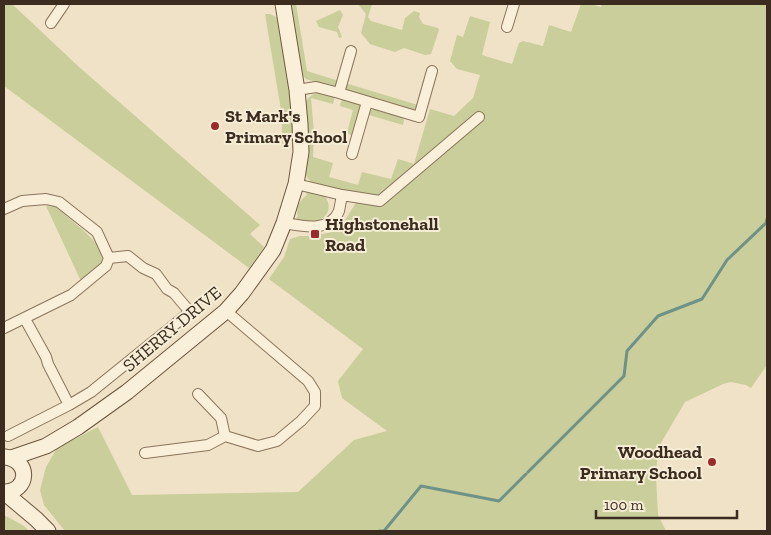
<svg xmlns="http://www.w3.org/2000/svg" width="771" height="535" viewBox="0 0 771 535" font-family="'Zilla Slab',serif">
<style>
.green{fill:#c9ce9a}
.lines{fill:none;stroke-linecap:round;stroke-linejoin:round}
.stream{stroke:#6e9288;stroke-width:3}
.street-casing{stroke:#8b745b;stroke-width:12}
.secondary-casing{stroke:#6d553e;stroke-width:17}
.street{stroke:#faf0da;stroke-width:10}
.secondary{stroke:#faf0da;stroke-width:15}
.poi-dot{fill:#9c2a2d;stroke:#f6edd6;stroke-width:2}
.labels{text-anchor:middle;dominant-baseline:central;stroke-width:4;stroke-linejoin:round;paint-order:stroke}
.poi-label{font-size:18px;font-weight:bold;fill:#3b2c1f;stroke:#f6edd6;text-anchor:start}
.street-label{font-size:18px;fill:#3b2c1f;stroke:#f6edd6}
</style>
<rect width="100%" height="100%" fill="#efe2c6"/>
<path class="green" d="M4 4H12L79 67 260 225 250 234 264 247 249 268 4 86Z
M289 4H296L307 71 339 81 337 89 306 79 302 75Z
M358 4H372L368 17 371 21 402 30 405 18 414 11 420 13 419 17 423 24 438 28 439 30 431 54 425 55 404 48 395 52 370 44 361 33 366 14Z
M581 4H590L601 7 602 4H767V365L751 388 746 385 731 382 723 384 685 402 658 448 656 476 658 515 666 531H65L44 505 40 490 46 467 57 448 98 427 132 495 298 492 354 440 387 431 342 398 338 381 363 349 269 279 284 257 290 239 300 236H312L338 231 359 198 317 185C312 183 308 180 305 174L306 101C316 89 322 93 335 96L333 104 311 98 314 133 313 157 333 163 329 177 358 185 362 172 391 179 398 159 414 164 430 109 454 116 473 98 480 75 457 69 450 61 457 35 463 37 470 16 490 22 482 55 512 64 519 43 523 41 543 46 549 25 571 32Z
M340 10 343 15 338 27 342 37 339 38 337 32 319 27 316 21Z
M265 14H270L278 18 293 93 295 138C291 143 287 144 282 144V116Z
M345 83 418 105 415 112 342 90Z
M342 98 359 103 361 108 354 133 351 135 347 133 353 110 340 106Z
M373 109 401 116 404 120 403 125 369 115 370 111Z
M309 192 324 195C340 216 312 229 296 218L298 216C295 208 300 200 307 195L306 193Z
M46 206 56 207 82 229 99 246 103 261 81 281Z
M4 515 24 526 29 531H4Z"/>
<g class="lines">
<path class="stream" d="M528 472 624 376 627 351 658 316 702 299 727 260 766 223 767 219
M379 531H384L421 486 499 501 526 474"/>
<g class="street-casing">
<path id="street" d="M51 23 64 4
M507 27 514 4
M297 90 316 87 339 93 419 117 432 71
M339 93 351 51
M352 154 367 102
M296 184 342 195 380 201 479 117
M4 209 22 201 46 199 59 202 97 232 109 258 106 266 71 295 4 328
M284 223C302 226 330 233 339 211 340 206 341 200 342 195
M25 319 46 357 48 364 69 405
M198 394 221 418 225 436
M8 436 69 405 91 392 190 312 174 293 167 289 156 274 143 268 128 256 109 258
M145 453 208 445 225 436 258 446 277 441 301 421 315 406V392L308 381 226 311"/>
</g>
<g class="secondary-casing">
<path id="secondary" d="M11 458 46 446 78 427 127 392 226 311 242 293 273 250 284 223 296 184 301 152 300 124 297 90 283 4
M4 492C29 492 31 460 5 457
M5 493 36 519 48 531"/>
</g>
<use href="#street" class="street"/>
<use href="#secondary" class="secondary"/>
</g>
<g class="poi-dot">
<circle cx="215" cy="126" r="5"/>
<rect x="310" y="229" width="10" height="10" rx="2.5"/>
<circle cx="712" cy="462" r="5"/>
</g>
<g class="labels">
<g class="poi-label">
<text x="225" y="116">St Mark's<tspan x="225" dy="21">Primary School</tspan></text>
<text x="325" y="224">Highstonehall<tspan x="325" dy="21">Road</tspan></text>
<text x="702" y="452" text-anchor="end">Woodhead<tspan x="702" dy="21">Primary School</tspan></text>
</g>
<g class="street-label">
<text transform="translate(172 329) rotate(-40)">SHERRY DRIVE</text>
</g>
</g>
<rect width="771" height="535" fill="none" stroke="#3b2c1f" stroke-width="10"/>
<path d="M596 510v8h141v-8" fill="none" stroke="#3b2c1f" stroke-width="2.5"/>
<text x="604" y="510" font-size="15" fill="#3b2c1f" stroke="#f6edd6" stroke-width="4" paint-order="stroke">100 m</text>
</svg>
